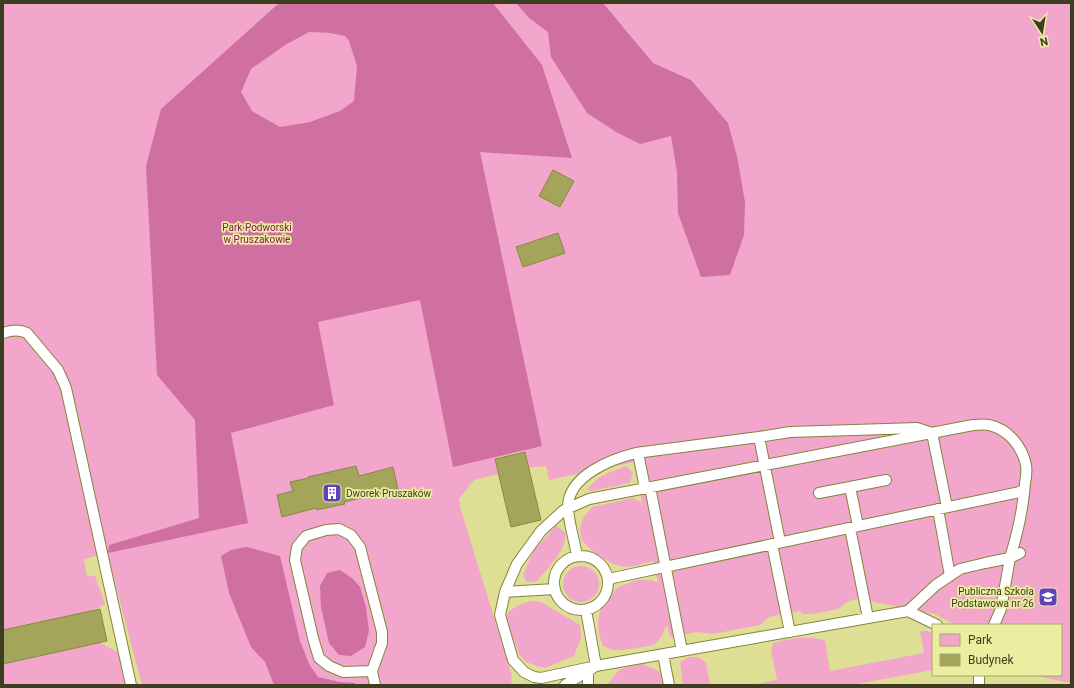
<svg xmlns="http://www.w3.org/2000/svg" width="1074" height="688" viewBox="0 0 1074 688" font-family="Roboto,sans-serif">
<style>
.green{fill:#f3a6cb}
.forest{fill:#d06fa1;fill-rule:evenodd}
.building{fill:#a4a55b;stroke:#88883f}
.lines{fill:none;stroke-linecap:round;stroke-linejoin:round}
.lane-casing{stroke:#83843a;stroke-width:12}
.lane{stroke:#fff;stroke-width:10}
.labels{text-anchor:middle;dominant-baseline:central;stroke-width:3.5;stroke-linejoin:round;paint-order:stroke}
.park-label{font-size:10px;fill:#8b145d;stroke:#ebeda1}
.poi-label{font-size:10px;fill:#3d3d1f;stroke:#ebeda1;text-anchor:start}
</style>
<rect width="100%" height="100%" fill="#dedf94"/>
<path class="green" d="M3 3H1071V683L1031 675H1061V625H990L985 624 983 625H956L935 614 858 599 849 601 838 609 813 614H803L799 611 769 617 760 625 713 634 697 632 670 637 667 625 661 637 654 645 624 650H613L603 646 599 635 598 621 600 611 618 587 637 580H651L658 583 654 561 635 566 624 567 613 564 592 551 581 539 580 528 583 518 592 507 633 498 642 503 634 462 549 480 546 466 528 468 524 451 495 458 498 474 474 480 459 499 461 510 512 676 511 685H142L107 553 84 559 87 576H95L105 604 94 610 3 630Z
M627 466 633 473 630 483 592 491 587 490C596 476 612 471 627 466Z
M556 526 565 532C568 549 547 569 536 582H526L523 575 534 550Z
M563 584a18 18 0 1 1 36 0a18 18 0 1 1-36 0Z
M530 601 541 602 580 625 581 638 574 656 545 668 537 666 526 662 519 654 506 618 508 612 517 606Z
M920 631H927L933 634V670L851 685H750L777 680 771 650 773 643C792 638 805 636 825 640L830 671 924 653Z
M99 642 118 652 125 685H3V664Z
M689 657H698L706 663 710 685H683L680 662Z
M640 663 659 671 664 685H607L619 670Z"/>
<path class="forest" d="M279 3H493L542 65 572 158 480 152 542 446 453 467 420 300 318 322 334 405 231 433 248 523 108 553 109 545 199 518 195 420 157 375 146 166 161 109ZM309 32 331 33 345 36 349 41 357 66 354 101 340 111 310 122 280 127 252 111 241 92 251 69 285 45Z
M516 3H603L653 63 691 80 728 123 737 156 745 202 744 235 730 275 701 277 678 213 677 172 671 136 640 144 616 132 587 113 551 57 548 32 529 18Z
M247 547 280 556 300 641 309 664 318 677 340 682 355 683V685H274L265 662 251 647 229 593 221 556 231 550Z
M340 570 353 579 360 587 366 607 369 631 365 647 351 656 339 655 329 643 321 607 320 586 327 573Z"/>
<path class="building" d="M553 170 574 181 560 207 539 196Z
M558 233 565 253 523 267 516 247Z
M525 452 541 520 511 527 495 459Z
M356 466 359 476 393 467 398 489 344 502 345 504 326 508 317 510 316 508 282 517 277 495 293 491 290 482 309 478 308 477Z
M100 609 107 641 3 664V630Z"/>
<g class="lines">
<g class="lane-casing">
<path id="lane" d="M3 333C11 330 19 329 27 333L58 370 66 388 131 685
M759 437 780 542
M638 453 645 488
M650 487 682 651
M819 493 850 487
M938 509 950 576
M858 526 850 487 886 480
M850 528 868 618
M772 544 790 632
M554 583a27 27 0 1 1 54 0a27 27 0 1 1-54 0Z
M577 556C575 543 568 520 568 507 568 476 611 459 636 453L759 437 790 432 917 428 932 433 947 507
M608 579 1024 491
M505 592 555 589
M586 610 596 666 541 678 534 677 524 672 513 660 500 615 505 592 517 564 541 531 564 510 589 499 973 425C978 425 984 424 989 425 1008 429 1022 446 1026 465 1027 471 1026 478 1025 483 1023 511 1018 532 1010 558L1020 553
M908 611 936 585 960 569 985 563 1010 558 1001 609 994 625
M663 654 669 685
M372 671 343 672 329 666 319 658 313 638 295 560 297 547 306 536 326 530 339 529 351 535 360 547 382 632V643L372 671 375 685
M565 685 596 666 908 611 937 625
M588 685V671
M979 685V675"/>
</g>
<use href="#lane" class="lane"/>
</g>
<defs>
<g id="building-square" transform="scale(1)"><rect x="-9" y="-9" width="18" height="18" rx="4" fill="#6042ba" stroke="#ebeda1"/><path d="M-4-6H4V6H1V3H-1V6H-4ZM-2.5-4.3h1.7v1.8h-1.7ZM.8-4.3h1.7v1.8H.8ZM-2.5-1h1.7V.8h-1.7ZM.8-1h1.7V.8H.8Z" fill="#fff"/></g>
<g id="school-square" transform="scale(1)"><rect x="-9" y="-9" width="18" height="18" rx="4" fill="#6042ba" stroke="#ebeda1"/><path d="M0-5L7-2L0 1L-7-2ZM-4 1L0 2.5L4 1V4Q0 6-4 4Z" fill="#fff"/></g>
</defs>
<g fill-rule="evenodd">
<use href="#building-square" x="332" y="493"/>
<use href="#school-square" x="1048" y="597"/>
</g>
<g class="labels">
<g class="park-label">
<text x="257" y="227">Park Podworski<tspan x="257" dy="12">w Pruszakowie</tspan></text>
</g>
<g class="poi-label">
<text x="346" y="493">Dworek Pruszaków</text>
<text x="1034" y="591" text-anchor="end">Publiczna Szkoła<tspan x="1034" dy="12">Podstawowa nr 26</tspan></text>
</g>
</g>
<rect width="1074" height="688" fill="none" stroke="#3d3d1f" stroke-width="8"/>
<rect x="932" y="624" width="130" height="52" fill="#ebeda1" stroke="#a5a76d"/>
<rect x="940" y="634" width="20" height="12" fill="#f3a6cb" stroke="#a5a76d"/>
<text x="968" y="644" font-size="12" fill="#3d3d1f">Park</text>
<rect x="940" y="654" width="20" height="12" fill="#a4a55b" stroke="#a5a76d"/>
<text x="968" y="664" font-size="12" fill="#3d3d1f">Budynek</text>
<g transform="translate(1042 32) rotate(168)" stroke="#ebeda1" stroke-width="3" paint-order="stroke">
<path d="M0-3L7 15L0 10L-7 15Z" fill="#3d3d1f"/>
<text y="-6" font-size="11" font-weight="bold" text-anchor="middle" fill="#3d3d1f">N</text>
</g>
</svg>
